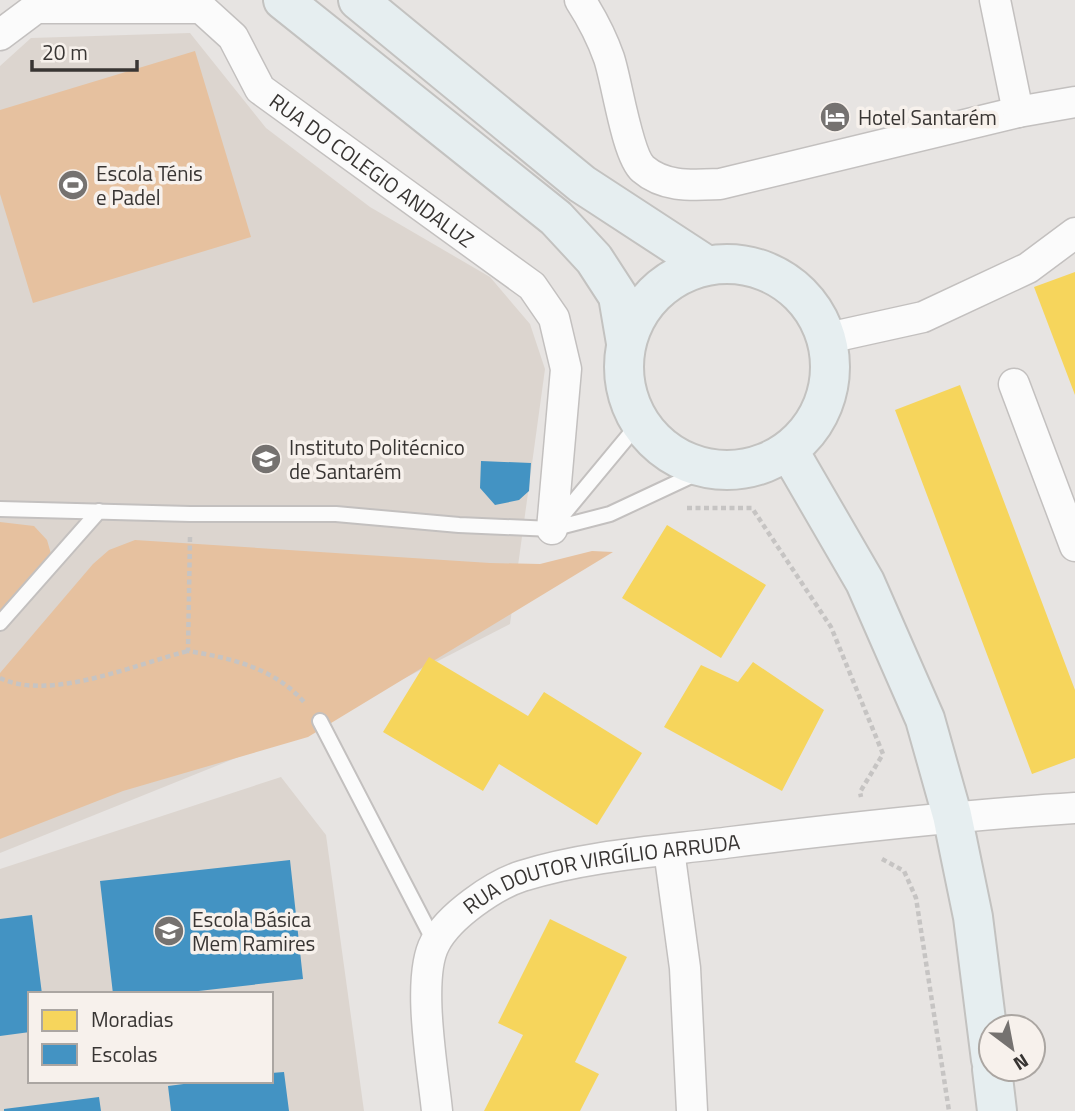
<svg xmlns="http://www.w3.org/2000/svg" width="1075" height="1111" viewBox="0 0 1075 1111" font-family="'Titillium Web',sans-serif">
<style>
.built{fill:#dcd5cf;fill-rule:evenodd}
.green{fill:#e6c19f}
.homes{fill:#f6d55c}
.schools{fill:#4393c3}
.lines{fill:none;stroke-linecap:round;stroke-linejoin:round}
.service-casing{stroke:#c3c0bf;stroke-width:18}
.minor-casing{stroke:#c3c0bf;stroke-width:33}
.primary-casing{stroke:#c3c2c0;stroke-width:42}
.path{stroke:#c6c4c3;stroke-width:4.5;stroke-dasharray:5 3.5;stroke-linecap:butt}
.service{stroke:#fbfbfb;stroke-width:14}
.minor{stroke:#fbfbfb;stroke-width:30}
.primary{stroke:#e6eef0;stroke-width:38}
.labels{text-anchor:middle;dominant-baseline:central;stroke-width:7;stroke-linejoin:round;paint-order:stroke}
.poi-label{font-size:21px;fill:#383533;stroke:#f7f1ec;text-anchor:start}
.street-label{font-size:21px;fill:#383533;stroke:#f7f1ec}
</style>
<rect width="100%" height="100%" fill="#e7e4e2"/>
<path class="built" d="M190 33 266 128 370 207 490 277 530 324 545 369 510 624 298 733 0 853V66L31 38Z
M281 777 326 835 364 1111H0V869ZM30 994H271V1081H30Z"/>
<path class="green" d="M195 51 251 237 33 303 0 194V110Z
M0 522 34 526 47 540 51 554 0 614Z
M135 540 490 563 540 564 592 551 613 552 308 737 123 791 0 839V673L93 564 109 550Z"/>
<path class="homes" d="M1075 272V395L1034 287Z
M960 385 1075 690V758L1032 774 895 410Z
M667 525 766 585 721 658 622 598Z
M429 657 528 716 544 692 642 753 597 825 499 764 483 791 383 732Z
M753 662 824 710 782 791 664 727 701 665 738 682Z
M550 919 627 957 575 1062 599 1074 580 1111H484L523 1035 498 1023Z"/>
<path class="schools" d="M481 461 531 463 529 491 519 500 495 505 480 488Z
M290 860 303 979 172 994H113L100 881Z
M32 915 42 994H30V1032L0 1036V919Z
M284 1072 289 1111H171L168 1086 207 1081H271V1073Z
M99 1097 101 1111H4V1109Z"/>
<g class="lines">
<g class="service-casing">
<path id="service" d="M0 509 190 514H336L459 525 552 529 610 514 704 470
M557 522 640 422
M0 623 99 511
M320 721 435 943"/>
</g>
<g class="minor-casing">
<g id="minor">
<path d="M580 0C591 17 602 38 609 58 617 82 627 155 643 169 665 188 693 185 720 184L1018 112 1075 102"/>
<path d="M995 0 1018 112"/>
<path id="s1" d="M0 35 36 8H201L233 37 260 89 532 286 554 318 566 369 552 529"/>
<path d="M828 338 923 317 1028 268 1075 233"/>
<path d="M1014 384 1075 546"/>
<path d="M669 850 685 968 692 1111"/>
<path id="s2" d="M437 1111C433 1070 416 978 435 943 449 916 494 885 522 876 589 855 662 851 732 842 846 828 960 815 1075 808"/>
</g>
</g>
<g class="primary-casing">
<path id="primary" d="M283 0 556 218 594 259 618 296 626 343
M358 0 582 184 706 265
M624 367a103 103 0 1 1 206 0a103 103 0 1 1-206 0Z
M789 451 865 582 925 719 952 815 973 917 991 1060
M992 1069 997 1111"/>
</g>
<path class="path" d="M687 508H752L831 627 883 754 860 792 861 797
M190 537 188 651C231 658 274 668 304 702
M0 678C50 702 136 664 188 651
M882 859 904 871 916 898 949 1111"/>
<use href="#service" class="service"/>
<use href="#minor" class="minor"/>
<use href="#primary" class="primary"/>
</g>
<defs>
<g id="hotel-disc" transform="scale(1.575)"><circle r="9.5" fill="#757270" stroke="#f7f1ec"/><path d="M-6-4.5h1.5V1H6V5H4.5V3h-9V5H-6ZM-4 0a1.8 1.8 0 1 1 3.6 0ZM.5 0V-2.5h3Q6-2.5 6 0Z" fill="#fff"/></g>
<g id="stadium-disc" transform="scale(1.575)"><circle r="9.5" fill="#757270" stroke="#f7f1ec"/><path d="M0-5a6.5 5 0 1 0 0 10a6.5 5 0 1 0 0-10ZM-3.5-1.8h7v3.6h-7Z" fill="#fff"/></g>
<g id="university-disc" transform="scale(1.575)"><circle r="9.5" fill="#757270" stroke="#f7f1ec"/><path d="M0-5L7-2L0 1L-7-2ZM-4 1L0 2.5L4 1V4Q0 6-4 4Z" fill="#fff"/></g>
<g id="school-disc" transform="scale(1.575)"><circle r="9.5" fill="#757270" stroke="#f7f1ec"/><path d="M0-5L7-2L0 1L-7-2ZM-4 1L0 2.5L4 1V4Q0 6-4 4Z" fill="#fff"/></g>
</defs>
<g fill-rule="evenodd">
<use href="#hotel-disc" x="835" y="117"/>
<use href="#stadium-disc" x="73" y="185"/>
<use href="#university-disc" x="266" y="459"/>
<use href="#school-disc" x="169" y="931"/>
</g>
<g class="labels">
<g class="poi-label">
<text x="858" y="117">Hotel Santarém</text>
<text x="96" y="173">Escola Ténis<tspan x="96" dy="24">e Padel</tspan></text>
<text x="289" y="447">Instituto Politécnico<tspan x="289" dy="24">de Santarém</tspan></text>
<text x="192" y="919">Escola Básica<tspan x="192" dy="24">Mem Ramires</tspan></text>
</g>
<g class="street-label">
<text stroke="none"><textPath href="#s1" startOffset="450">RUA DO COLEGIO ANDALUZ</textPath></text>
<text stroke="none"><textPath href="#s2" startOffset="359">RUA DOUTOR VIRGÍLIO ARRUDA</textPath></text>
</g>
</g>
<rect x="28" y="992" width="245" height="91" fill="#f7f1ec" stroke="#aba6a2" stroke-width="2"/>
<rect x="42" y="1010" width="35" height="21" fill="#f6d55c" stroke="#aba6a2" stroke-width="2"/>
<text x="91" y="1027" font-size="21" fill="#383533">Moradias</text>
<rect x="42" y="1044" width="35" height="21" fill="#4393c3" stroke="#aba6a2" stroke-width="2"/>
<text x="91" y="1062" font-size="21" fill="#383533">Escolas</text>
<g transform="translate(1012 1048) rotate(148)"><circle r="33" fill="#f7f1ec" stroke="#aba6a2" stroke-width="2"/>
<path d="M0-5L12 26L0 18L-12 26Z" fill="#757270"/>
<text y="-10" font-size="19" font-weight="bold" text-anchor="middle" fill="#383533">N</text>
</g>
<path d="M32 60v10h105v-10" fill="none" stroke="#383533" stroke-width="3.5"/>
<text x="42" y="60" font-size="21" fill="#383533" stroke="#f7f1ec" stroke-width="5" paint-order="stroke">20 m</text>
</svg>
